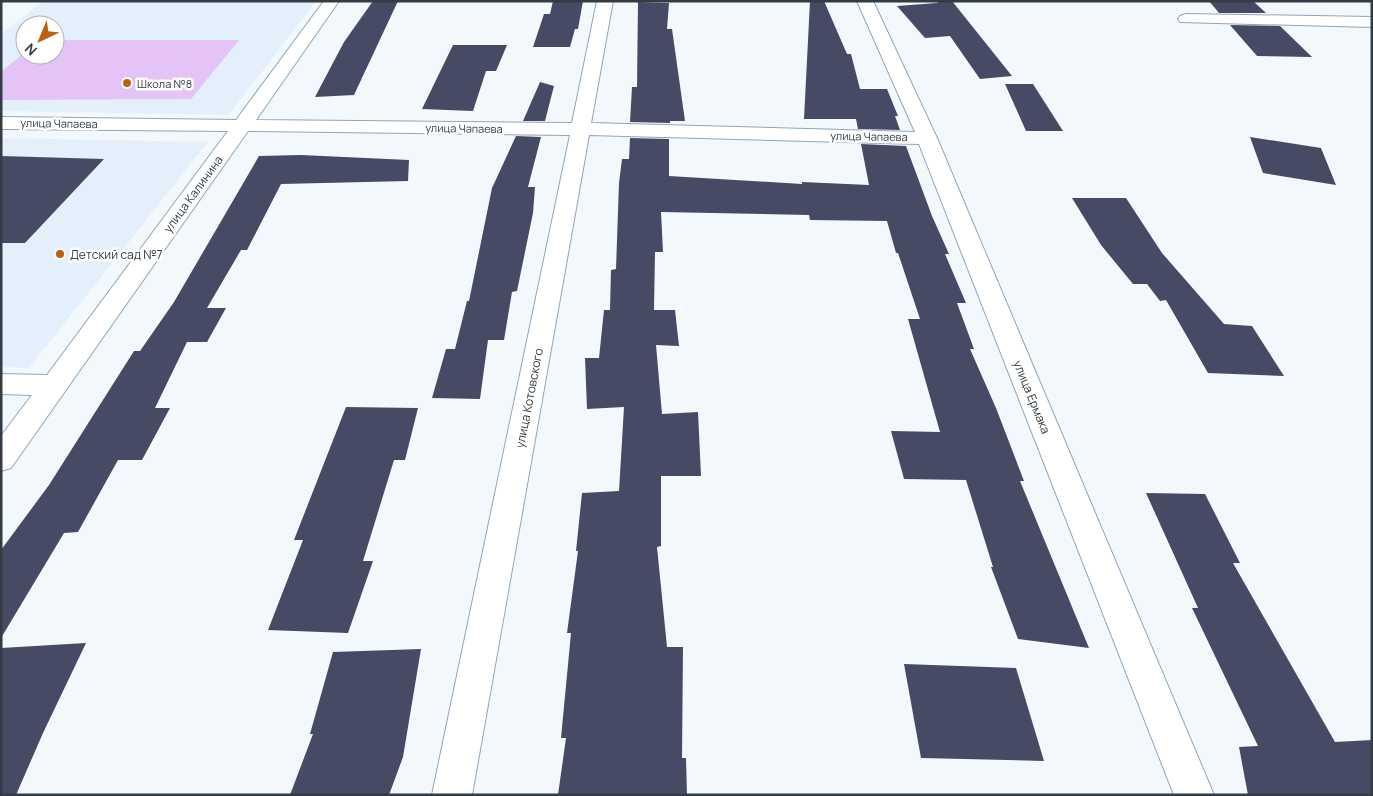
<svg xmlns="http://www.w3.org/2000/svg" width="1373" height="796" viewBox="0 0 1373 796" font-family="Manrope,sans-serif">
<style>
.built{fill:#e3f0fc;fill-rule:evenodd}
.green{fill:#e4c4f7}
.building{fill:#474a64}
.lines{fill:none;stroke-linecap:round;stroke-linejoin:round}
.minor-casing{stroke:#8da6bc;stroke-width:2}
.minor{fill:#fff;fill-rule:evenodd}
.poi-dot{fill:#bd6012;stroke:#fff;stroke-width:2}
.labels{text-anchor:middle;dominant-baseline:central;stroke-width:5;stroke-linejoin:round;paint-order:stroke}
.far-poi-label{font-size:11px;fill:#323c45;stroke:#fff;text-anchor:start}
.far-street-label{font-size:11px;fill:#323c45;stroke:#fff}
.street-label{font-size:12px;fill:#323c45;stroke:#fff}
.poi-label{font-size:12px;fill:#323c45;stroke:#fff;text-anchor:start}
</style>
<rect width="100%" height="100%" fill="#f3f8fd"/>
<path class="built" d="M44 1H316L229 115 1 111V34ZM25 25H55V55H25Z
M1 138 208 142 29 368 1 367Z"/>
<path class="green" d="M55 40H239L191 99 1 100V72L25 52V55H55Z"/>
<path class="building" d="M373 1H398L354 95 315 97 344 42Z
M553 1H583L578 29H575L570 47H533L544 14H550Z
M810 1H824L847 54H851L860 89H887L898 116H895L900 130 858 129 856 119H804Z
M940 1H952L1012 76 980 79 950 36 925 38 897 6 937 3Z
M1209 1H1253L1266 13H1219Z
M638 2 669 3 667 29H672L685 121H670V123L630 122 632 87H637Z
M1230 25 1280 26 1312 57 1257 56Z
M453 45H507L496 71H486L473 111 422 109Z
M540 82 554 86 545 121H523Z
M1005 84H1033L1063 131H1026Z
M516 136 541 137 528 187H535L533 213 517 291 512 292 504 340H488L480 399 432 398 446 349H455L467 301H469L492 188Z
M1250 137 1321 148 1336 185 1263 173Z
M630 138 669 139V176L802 184V182L869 185 861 144 906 146 932 216 949 254H945L966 303H957L974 349H970L996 408 1024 481H1020L1089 648 1018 639 991 567H993L966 480 904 479 891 431 940 432 908 319H920L898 253H896L887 221 810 220 809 215 661 212 663 252H655L654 310H675L679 346 656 345 662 414 698 412 701 476H661V546L657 547 667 647H683L682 758H686L687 795H558L566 738H561L571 633H567L578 551H576L582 493 619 491 624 407 587 409 585 358H599L604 310H610L611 270 616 269 619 183 622 159H629Z
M301 155 409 160 408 181 281 184 247 250H241L207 308H226L207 342H187L155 408H170L142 460H118L78 532 64 533 1 638V550L49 485 134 351H140L174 302 259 156Z
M1 156 104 159 25 243H1Z
M1072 198H1126L1162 253 1224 324 1252 326 1284 376 1208 373 1166 300 1160 301 1147 284H1133L1101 245Z
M346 407 418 408 405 460H394L363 561H373L348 633 268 630 303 540H294Z
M1146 493 1205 494 1240 563H1233L1335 742 1372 740V795H1248L1239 747 1258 746 1192 608H1198Z
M86 643 43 733 16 795H1V648Z
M421 649 403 757 389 795H290L313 734H310L333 652Z
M904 664 1016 668 1044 761 921 758Z"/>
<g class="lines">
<g class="minor-casing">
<path id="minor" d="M324 1H339L256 120 572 123 597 1H613L591 123 915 132 857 1H873L937 138 1214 795H1174L919 144 589 135 472 795H432L570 135 248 131 11 468 1 471V436L32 395 1 394V374L47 375 228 131 1 129V117L236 120Z
M1186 14 1372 17V27L1180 22 1178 19 1180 16Z"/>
</g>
<use href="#minor" class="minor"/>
</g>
<g class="poi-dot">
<circle cx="127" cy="83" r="5"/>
<circle cx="60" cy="254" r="5"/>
</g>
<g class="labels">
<g class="far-poi-label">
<text x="137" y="83">Школа №8</text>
</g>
<g class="far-street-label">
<text transform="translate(59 123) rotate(1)">улица Чапаева</text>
<text transform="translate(464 128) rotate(1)">улица Чапаева</text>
<text transform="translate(869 136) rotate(1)">улица Чапаева</text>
</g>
<g class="street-label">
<text transform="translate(193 194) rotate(-54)">улица Калинина</text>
<text transform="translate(1032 397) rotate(68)">улица Ермака</text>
<text transform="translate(529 398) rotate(-79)">улица Котовского</text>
</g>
<g class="poi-label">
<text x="70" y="254">Детский сад №7</text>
</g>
</g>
<rect width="1373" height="796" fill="none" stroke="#323c45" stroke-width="5"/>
<g transform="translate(40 40) rotate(224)"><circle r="24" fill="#ffffff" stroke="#adb1b5"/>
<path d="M0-4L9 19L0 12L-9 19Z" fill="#bd6012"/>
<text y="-8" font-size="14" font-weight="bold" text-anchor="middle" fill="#323c45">N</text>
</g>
</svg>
